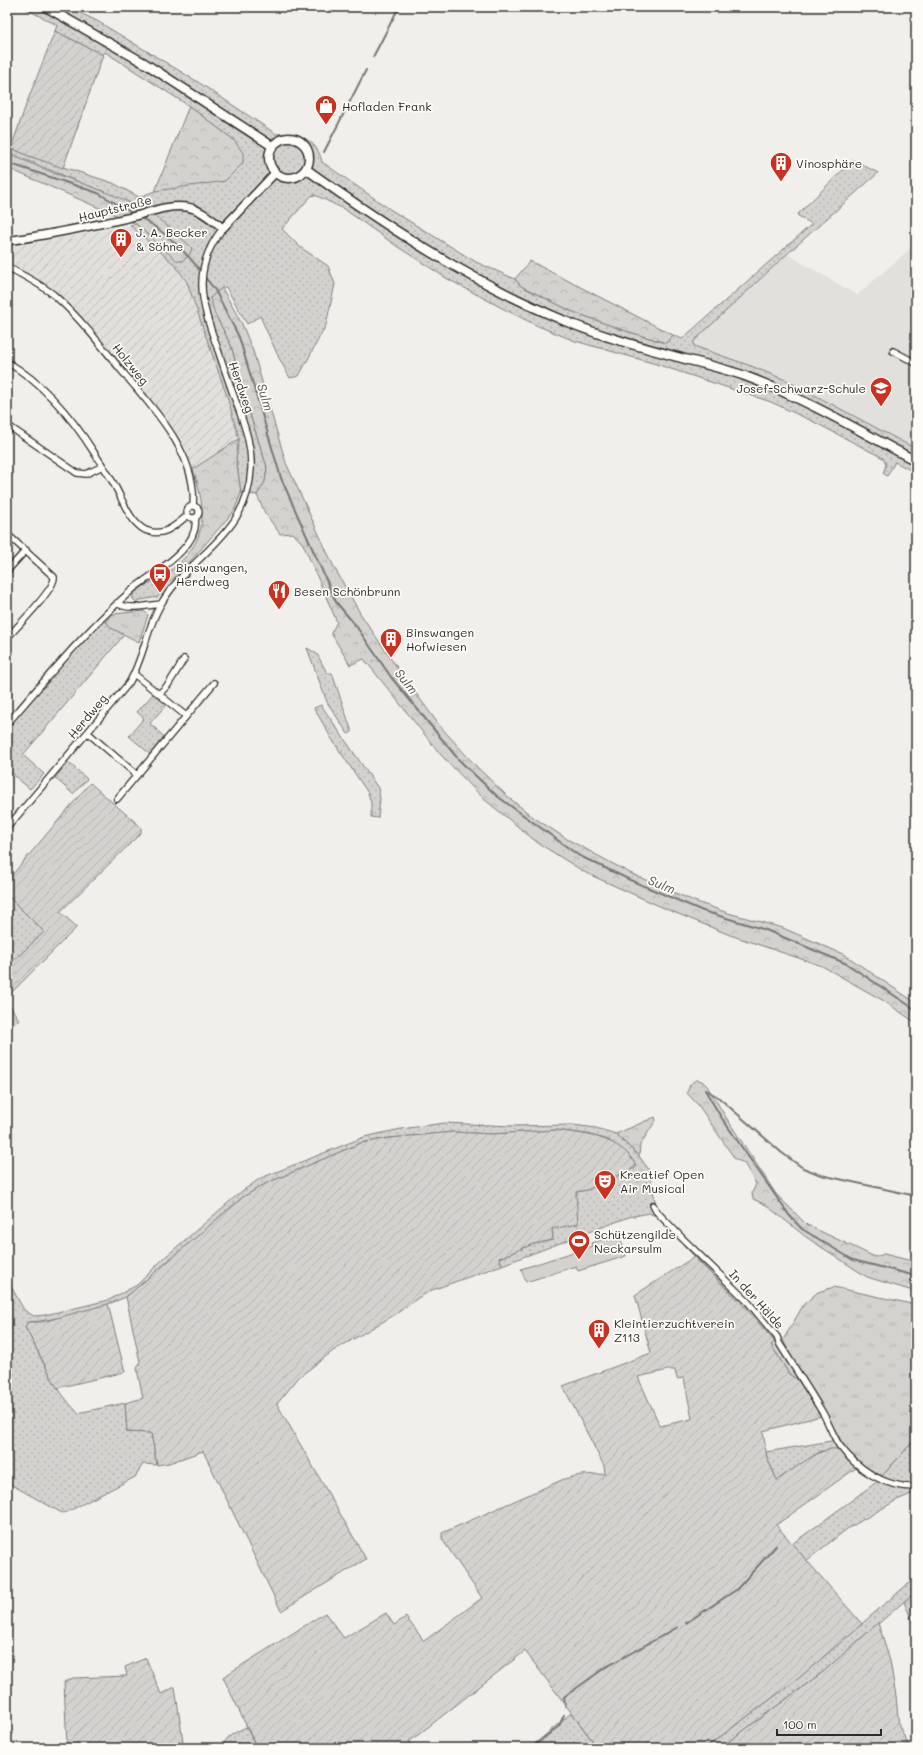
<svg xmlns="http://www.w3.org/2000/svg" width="923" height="1755" viewBox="0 0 923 1755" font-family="Mali,sans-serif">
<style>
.built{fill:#e1e0dc}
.industrial{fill:url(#industrial-furrows)}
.grass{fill:url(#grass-dots);stroke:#7f7e7d}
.forest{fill:url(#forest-crowns);stroke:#7f7e7d}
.park{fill:url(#park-tufts);stroke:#7f7e7d}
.garden{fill:url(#garden-furrows);stroke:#7f7e7d;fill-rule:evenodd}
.pitch{fill:#d3d2cf;stroke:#7f7e7d}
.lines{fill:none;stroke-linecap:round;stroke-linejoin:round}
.stream{stroke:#777775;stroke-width:2}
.minor-casing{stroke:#2b2b2b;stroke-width:8}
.tertiary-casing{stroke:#2b2b2b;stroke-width:10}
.secondary-casing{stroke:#2b2b2b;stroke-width:11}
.minor{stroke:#fdfcf7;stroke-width:5.5}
.tertiary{stroke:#fdfcf7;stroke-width:7}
.secondary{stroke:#fdfcf7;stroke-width:8}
.labels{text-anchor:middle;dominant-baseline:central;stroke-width:3.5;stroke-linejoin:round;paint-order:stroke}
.poi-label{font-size:12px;fill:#2b2b2b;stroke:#fdfcf7;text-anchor:start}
.street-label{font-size:12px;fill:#2b2b2b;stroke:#fdfcf7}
.water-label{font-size:13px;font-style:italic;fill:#575756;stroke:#fdfcf7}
</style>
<defs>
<pattern id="industrial-furrows" width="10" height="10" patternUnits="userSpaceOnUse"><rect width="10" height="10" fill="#e1e0dc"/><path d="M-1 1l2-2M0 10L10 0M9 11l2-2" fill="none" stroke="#c1c0bd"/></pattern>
<pattern id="grass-dots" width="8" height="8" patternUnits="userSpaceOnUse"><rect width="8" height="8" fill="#d3d2cf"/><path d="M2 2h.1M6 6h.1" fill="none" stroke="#b5b4b2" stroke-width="1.8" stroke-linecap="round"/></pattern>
<pattern id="forest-crowns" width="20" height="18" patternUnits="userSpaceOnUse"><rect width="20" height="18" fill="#d3d2cf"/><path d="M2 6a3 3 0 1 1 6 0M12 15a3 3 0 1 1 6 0" fill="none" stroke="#b5b4b2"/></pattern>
<pattern id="park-tufts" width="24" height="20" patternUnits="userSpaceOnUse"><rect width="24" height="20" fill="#d3d2cf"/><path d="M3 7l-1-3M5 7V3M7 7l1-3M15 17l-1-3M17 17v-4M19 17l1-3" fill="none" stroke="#b5b4b2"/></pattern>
<pattern id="garden-furrows" width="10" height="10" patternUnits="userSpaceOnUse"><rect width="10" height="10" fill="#d3d2cf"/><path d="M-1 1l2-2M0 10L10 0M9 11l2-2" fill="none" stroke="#b5b4b2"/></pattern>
</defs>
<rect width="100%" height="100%" fill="#f0efeb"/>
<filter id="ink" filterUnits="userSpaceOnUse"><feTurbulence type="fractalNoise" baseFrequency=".025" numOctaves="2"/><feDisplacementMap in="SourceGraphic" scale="8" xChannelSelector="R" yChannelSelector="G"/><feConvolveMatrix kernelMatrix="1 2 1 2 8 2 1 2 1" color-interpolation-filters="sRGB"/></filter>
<g filter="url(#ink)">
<path class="built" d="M916 244V449L788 381 751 366 694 347V341L787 254 857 295Z"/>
<path class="industrial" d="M130 225 175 265 187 282 228 399 239 439 193 469 187 451 173 429 78 314 57 295 7 261V248L11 247Z"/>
<path class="grass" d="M22 7H68L97 21 198 82 276 134C298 132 317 139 322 162L391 210 476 262 515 279 521 286 571 311 623 330 666 343 673 335 682 339 812 224 797 215 853 160 878 173 787 254 694 341V346L751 366 788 381 916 449V473L895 462 887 476 883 473 886 465 883 458 816 423 771 402 656 364 575 341 538 326 502 308 446 278 398 247 344 209 315 195 311 196 282 229 300 247 328 266 335 284 326 325 299 376 290 378 279 358 260 316 247 324 226 287 222 288 215 314 231 345 247 405 267 467 265 482 257 495 241 493 236 458 239 439 228 399 187 282 175 265 130 225 136 224 182 261 93 188 7 152V146L29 156 113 183 139 197 155 191 234 140 189 106 105 52 103 55 55 31 57 25Z
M161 577 164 582H169L158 597 135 601 132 598 136 590Z
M102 618 112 628 124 635 23 755 44 774 30 789 9 771 7 773V725Z
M307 648 317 654 327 673H332L352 732 348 734 327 702Z
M154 693 167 704 150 723 164 737 150 754 129 736 144 718 137 712Z
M321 705 378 788 380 799 378 818 371 817V803L368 793 333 741 314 708Z
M68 762 87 779 73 794 55 778Z
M7 895 44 932 7 967Z
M445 1123 511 1126 573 1125 596 1128 616 1134 639 1156 649 1170 656 1205 668 1219 743 1293 764 1317 783 1340 839 1439 882 1476 916 1438V1492L897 1500 847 1529 806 1561 792 1544 878 1481 859 1471 840 1450 821 1451 777 1480 767 1458 766 1452 831 1441 832 1439 821 1416 798 1380 789 1374 771 1345 774 1341C737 1298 695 1258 656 1216L649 1213 629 1217 502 1265 499 1258 533 1244 553 1240 552 1229 576 1197V1192L587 1190 636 1167 609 1140 587 1134 556 1130 492 1134 453 1132 390 1138 361 1143 265 1184 243 1197 126 1297C101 1308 55 1321 28 1322L25 1327C41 1357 54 1389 78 1413L125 1403 127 1432 151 1433 157 1465 143 1464 135 1477 67 1512 62 1513 10 1484 7 1485V1279L24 1310 34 1316 45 1315 109 1300 137 1285 164 1258 242 1191 261 1178 364 1137 401 1129Z
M916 1577V1591L823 1672 720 1748H705L799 1678Z
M571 1713 598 1748H530Z
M246 1727 257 1748H223C224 1736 237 1732 246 1727Z"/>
<path class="forest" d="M189 106 234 140 243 153V163L225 181 155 191Z
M7 152C45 173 91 184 131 203 155 214 173 230 192 248L190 254 182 261 176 260 136 224 12 170 7 167Z
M530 261 673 335 666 343 623 330 571 311 521 286 515 279Z
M222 288 242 324 253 351 286 463 334 567 360 613 391 659 439 725 475 765 508 797 533 817 567 839 630 873 694 901 728 913 783 928 845 955 916 1003V1023L884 1001 822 966 730 935 666 909 586 873 538 843 484 799 441 755 364 659 350 665 331 633 337 622 303 544 293 533 280 534 265 513 257 495 265 482 267 467 247 405 231 345 215 314 210 298Z
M239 439 236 458 241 493 234 511 181 572 169 582H164L161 577C207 547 209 517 193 469Z
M697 1080 702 1081 707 1086 727 1119 776 1194 807 1225 875 1257 884 1254 916 1262V1292L867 1277 806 1237 766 1205 753 1199 752 1193 756 1184 744 1163 735 1159 699 1106 687 1093C689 1087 690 1082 697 1080Z
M655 1117 656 1120 640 1145 639 1156 616 1134Z"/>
<path class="park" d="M144 611 148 615 139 642 111 628 106 621 113 614Z
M834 1287 916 1305V1438L882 1476 860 1464 846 1449 811 1389 801 1376 783 1340 804 1304 818 1292Z"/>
<path class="garden" d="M55 31 103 55 63 168 29 156 11 148 27 102Z
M90 783 141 827V833L60 912 77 927 7 997V967L44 932 7 895V881Z
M7 1001 19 1020 7 1032Z
M556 1130C582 1134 609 1135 628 1154 631 1158 635 1162 636 1167L587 1190 576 1192 578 1224 552 1229 553 1240 533 1244 499 1258 502 1265 432 1290 418 1298 396 1314 333 1351 299 1377 277 1404 366 1559 281 1611 203 1451 169 1463 157 1465 151 1433 127 1432 125 1403 143 1398 137 1369 140 1362 126 1297 243 1197 265 1184 361 1143 390 1138 453 1132 492 1134Z
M694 1257 745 1307 775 1342 771 1345 789 1374 798 1380 821 1416 763 1431 767 1458 777 1480C789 1473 826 1442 839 1450 845 1454 851 1463 856 1468L776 1525 862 1624 799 1678 705 1748H598L525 1651 409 1742 414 1748H257L223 1677 325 1613 344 1638 386 1613 394 1625 406 1617 424 1641 482 1598 442 1539V1533L564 1479 581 1475 605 1474 604 1466 563 1386 651 1353 635 1295ZM668 1370H675L677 1379 684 1378 692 1419 660 1426 638 1377Z
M108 1304 125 1372 57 1388 25 1327 28 1322H42Z
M916 1591V1630L904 1602Z
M878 1623 890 1661 896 1696 899 1726 910 1748H720L823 1672Z
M146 1658 161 1694 175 1687 184 1748H67L64 1682 73 1678 127 1676 125 1667Z"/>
<path class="pitch" d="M619 1234 626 1256 578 1271 576 1266 526 1282 521 1269 592 1246 591 1243Z"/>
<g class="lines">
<path class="stream" d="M373 57 399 7
M324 152 366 70
M7 161 14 165 98 193 134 214
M140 217C164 231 185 250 202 273
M204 276 215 290 239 337 281 478 336 602 356 626 391 677 459 760 497 796 578 855 630 880 703 911 766 930 847 964 916 1010
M705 1090 721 1117 789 1215 802 1229 853 1260 916 1276
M706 1090 718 1097 782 1153 803 1168 821 1175 916 1196
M686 1623 736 1590 776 1546
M565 1706 564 1697 606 1667 678 1627
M531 1748 559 1726 564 1715"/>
<g class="minor-casing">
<path id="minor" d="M7 267C23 275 40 284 54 295 79 317 100 344 121 370 152 407 198 454 193 506
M893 351 916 363
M7 362C43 383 73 419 95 454 102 465 110 476 116 488 123 501 130 522 145 530 163 538 175 526 188 515
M7 425 77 473 86 474 103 466
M187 512a6 6 0 1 1 12 0a6 6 0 1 1-12 0Z
M7 534 54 577C56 588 16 628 7 638
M7 571 26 550
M117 603C127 611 149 605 161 604
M134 674 186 716
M159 694 168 685 184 659
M7 724C46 679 86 630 132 590 151 574 201 548 195 518
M88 733 137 775
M117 799 214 683
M7 828 129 683C144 658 146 629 161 604 190 554 248 536 251 469 252 448 246 430 239 410 231 389 224 368 217 347 201 303 191 268 223 228
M653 1205 656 1211 682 1238 748 1302 777 1337 779 1343C793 1365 807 1387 821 1410 828 1421 832 1434 839 1445 857 1469 885 1488 916 1487"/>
</g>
<g class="tertiary-casing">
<path id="tertiary" d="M7 241C47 235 87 227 127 218 147 214 165 204 187 207 200 209 212 220 223 228L275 173"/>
</g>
<g class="secondary-casing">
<path id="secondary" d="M46 7 146 64 272 146
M269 158a20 20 0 1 1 40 0a20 20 0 1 1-40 0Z
M306 169C388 228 472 282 565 321 603 337 645 348 685 359 705 364 725 369 745 376 804 398 860 431 916 461"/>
</g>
<use href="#minor" class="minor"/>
<use href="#tertiary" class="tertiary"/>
<use href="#secondary" class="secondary"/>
</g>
</g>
<defs>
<g id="shop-pin" transform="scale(1.15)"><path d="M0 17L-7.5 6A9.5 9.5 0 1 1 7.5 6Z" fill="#c8321e" stroke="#fdfcf7"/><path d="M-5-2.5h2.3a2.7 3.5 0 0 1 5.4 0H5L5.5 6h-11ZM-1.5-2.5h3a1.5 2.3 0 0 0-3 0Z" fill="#fff"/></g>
<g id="building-pin" transform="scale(1.15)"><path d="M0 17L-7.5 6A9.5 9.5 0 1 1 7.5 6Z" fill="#c8321e" stroke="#fdfcf7"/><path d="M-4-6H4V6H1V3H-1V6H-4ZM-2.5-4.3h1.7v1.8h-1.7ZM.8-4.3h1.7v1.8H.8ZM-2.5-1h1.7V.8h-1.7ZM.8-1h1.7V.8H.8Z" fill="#fff"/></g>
<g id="school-pin" transform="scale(1.15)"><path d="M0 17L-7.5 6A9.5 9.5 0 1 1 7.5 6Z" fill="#c8321e" stroke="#fdfcf7"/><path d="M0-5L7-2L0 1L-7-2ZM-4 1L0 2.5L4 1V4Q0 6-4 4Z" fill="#fff"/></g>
<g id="bus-pin" transform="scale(1.15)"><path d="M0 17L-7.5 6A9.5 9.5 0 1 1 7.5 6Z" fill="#c8321e" stroke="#fdfcf7"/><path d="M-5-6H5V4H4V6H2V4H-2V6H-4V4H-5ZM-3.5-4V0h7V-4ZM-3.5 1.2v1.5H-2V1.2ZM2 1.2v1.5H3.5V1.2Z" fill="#fff"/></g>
<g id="restaurant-pin" transform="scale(1.15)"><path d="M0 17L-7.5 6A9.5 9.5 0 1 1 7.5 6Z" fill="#c8321e" stroke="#fdfcf7"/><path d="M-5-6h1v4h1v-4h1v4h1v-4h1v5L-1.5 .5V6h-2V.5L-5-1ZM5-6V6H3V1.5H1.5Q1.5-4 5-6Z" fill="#fff"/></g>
<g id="theatre-pin" transform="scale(1.15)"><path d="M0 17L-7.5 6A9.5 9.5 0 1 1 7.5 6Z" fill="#c8321e" stroke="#fdfcf7"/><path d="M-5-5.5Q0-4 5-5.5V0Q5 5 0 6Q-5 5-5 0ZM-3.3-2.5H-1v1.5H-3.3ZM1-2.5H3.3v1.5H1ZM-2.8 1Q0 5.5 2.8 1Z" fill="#fff"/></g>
<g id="stadium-pin" transform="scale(1.15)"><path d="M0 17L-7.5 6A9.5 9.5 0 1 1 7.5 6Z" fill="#c8321e" stroke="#fdfcf7"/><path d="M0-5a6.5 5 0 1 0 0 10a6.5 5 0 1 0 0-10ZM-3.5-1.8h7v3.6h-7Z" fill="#fff"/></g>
</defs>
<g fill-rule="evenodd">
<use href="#shop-pin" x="326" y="106"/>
<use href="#building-pin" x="781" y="163"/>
<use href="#building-pin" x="121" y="239"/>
<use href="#school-pin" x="881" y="388"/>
<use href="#bus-pin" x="160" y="574"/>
<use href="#restaurant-pin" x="279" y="591"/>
<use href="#building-pin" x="391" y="639"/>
<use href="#theatre-pin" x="605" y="1181"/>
<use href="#stadium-pin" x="579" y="1241"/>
<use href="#building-pin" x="599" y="1330"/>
</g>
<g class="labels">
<g class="poi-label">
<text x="342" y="106">Hofladen Frank</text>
<text x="796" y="163">Vinosphäre</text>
<text x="136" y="232">J. A. Becker<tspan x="136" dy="14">&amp; Söhne</tspan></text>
<text x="866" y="388" text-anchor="end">Josef-Schwarz-Schule</text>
<text x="176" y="567">Binswangen,<tspan x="176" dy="14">Herdweg</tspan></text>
<text x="294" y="591">Besen Schönbrunn</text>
<text x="406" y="632">Binswangen<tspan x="406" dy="14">Hofwiesen</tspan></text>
<text x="620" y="1174">Kreatief Open<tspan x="620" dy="14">Air Musical</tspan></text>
<text x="594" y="1234">Schützengilde<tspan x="594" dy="14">Neckarsulm</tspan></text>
<text x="614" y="1323">Kleintierzuchtverein<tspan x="614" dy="14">Z113</tspan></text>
</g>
<g class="street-label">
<text transform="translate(115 208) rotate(-14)">Hauptstraße</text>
<text transform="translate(131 364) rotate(51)">Holzweg</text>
<text transform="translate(242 387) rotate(71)">Herdweg</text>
<text transform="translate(87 716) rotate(-50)">Herdweg</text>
<text transform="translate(757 1299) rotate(48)">In der Hälde</text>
</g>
<g class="water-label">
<text transform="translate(266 397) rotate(73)">Sulm</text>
<text transform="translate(407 681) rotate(51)">Sulm</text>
<text transform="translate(662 884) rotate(22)">Sulm</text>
</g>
</g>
<rect width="923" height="1755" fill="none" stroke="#fdfcf7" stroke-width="24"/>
<rect x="12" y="12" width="899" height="1731" fill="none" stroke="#2b2b2b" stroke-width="1.5" filter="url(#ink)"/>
<path d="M777 1729v6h104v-6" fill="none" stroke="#2b2b2b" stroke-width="2"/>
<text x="783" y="1729" font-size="12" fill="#2b2b2b" stroke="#fdfcf7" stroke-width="3" paint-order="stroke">100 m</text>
</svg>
